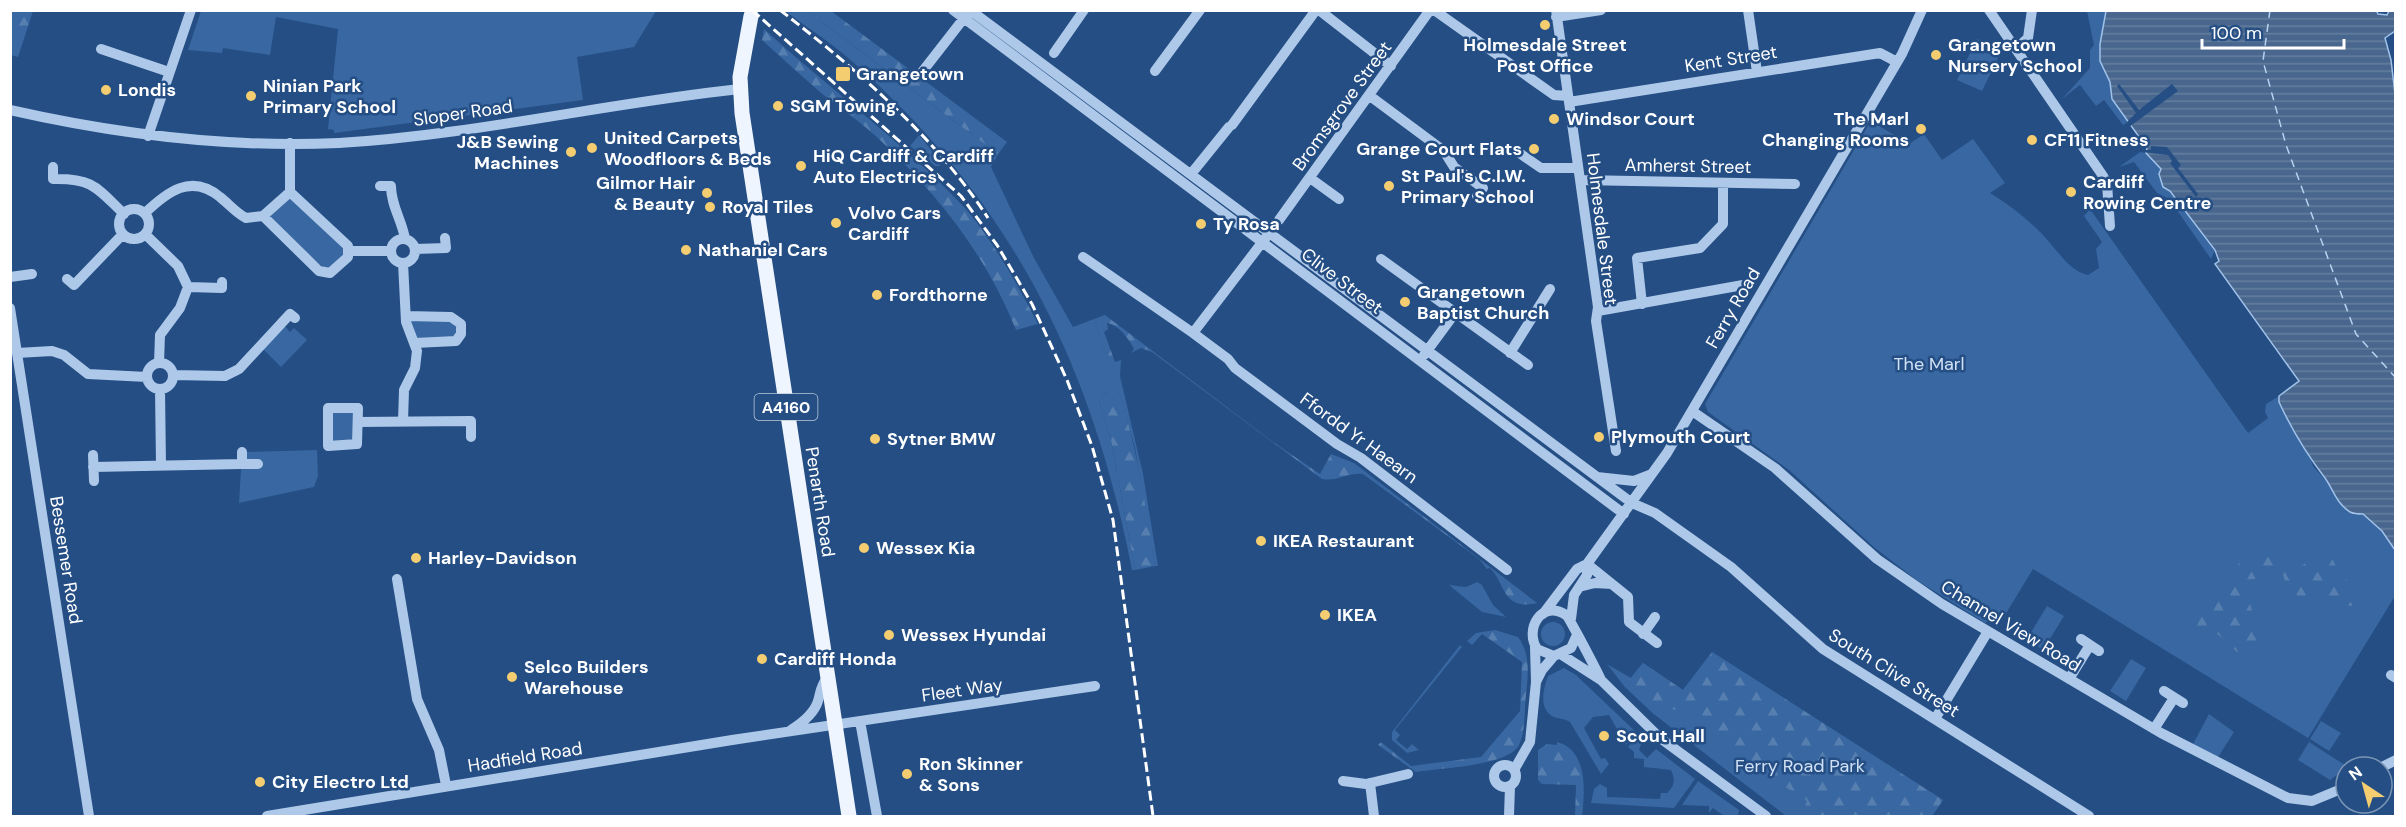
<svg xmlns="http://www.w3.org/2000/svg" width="2406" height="827" viewBox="0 0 2406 827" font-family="'DM Sans',sans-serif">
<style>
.green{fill:#3867a1}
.forest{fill:url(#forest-firs)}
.water{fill:url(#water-rules);stroke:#a1c2e9;stroke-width:1.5}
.pier{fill:#244e84}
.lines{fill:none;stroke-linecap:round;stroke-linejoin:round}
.ferry{stroke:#b8d2f0;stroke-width:1.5;stroke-dasharray:8 6;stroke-linecap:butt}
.minor{stroke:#adc8e8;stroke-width:10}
.major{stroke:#eff5fe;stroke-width:15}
.rail{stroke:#fff;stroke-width:3;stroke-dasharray:10 4.5;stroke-linecap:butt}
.poi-dot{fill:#f3cd70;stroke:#244e84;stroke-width:2}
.labels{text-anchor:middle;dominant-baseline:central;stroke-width:5;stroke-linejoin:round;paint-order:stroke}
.shield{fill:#244e84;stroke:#bdcada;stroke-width:1.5}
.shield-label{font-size:16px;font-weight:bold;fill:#fff}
.poi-label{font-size:18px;font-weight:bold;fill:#fff;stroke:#244e84;text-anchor:start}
.street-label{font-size:18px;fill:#fff;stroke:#244e84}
.park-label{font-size:18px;fill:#d1e2f6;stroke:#244e84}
</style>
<defs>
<pattern id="forest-firs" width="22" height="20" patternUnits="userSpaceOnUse" patternTransform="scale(1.5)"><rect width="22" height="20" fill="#3867a1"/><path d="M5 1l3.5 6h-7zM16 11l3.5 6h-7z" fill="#567eaf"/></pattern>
<pattern id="water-rules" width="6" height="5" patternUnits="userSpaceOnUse" patternTransform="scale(1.5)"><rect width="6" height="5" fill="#49678e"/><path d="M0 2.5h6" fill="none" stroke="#647e9f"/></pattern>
</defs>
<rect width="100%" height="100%" fill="#244e84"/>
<path class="green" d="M201 11V10L656 11 634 47 577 57 583 100 334 133V130L328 129 338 29 276 17 270 55 223 48 222 53 188 50Z
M785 11H807L998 154 991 167 1034 258 1073 327 1094 319 1115 379 1120 376 1143 474 1158 566H1155L1135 448 1119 391H1108L1099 402 1111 440 1135 570H1132C1092 365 1012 202 854 63 833 44 808 28 785 11Z
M2087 11H2106L2100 44V61L2110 82 2112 99 2128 122 2123 125 2104 100 2096 106 2080 85 2062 99 2090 68V50L2094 45Z
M1977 39 2002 50 1982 91 1957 80Z
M1871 121 1909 144 1924 134 1942 160 1973 139 2005 183 1990 193C2008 204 2024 216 2039 231 2054 245 2068 271 2088 275L2099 268 2096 249 2102 242 2084 216 2090 209 2248 433 2268 418 2265 412 2266 404 2279 396 2284 413 2309 453 2313 466 2329 484 2382 531 2396 550 2395 596 2308 738 2033 569 2005 615 1985 623 1918 581 1875 548 1789 470 1708 412 1705 404Z
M919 135 940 161V166H935L910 146Z
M2140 152 2146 153 2161 169 2163 187 2170 191 2215 250 2211 259 2169 199 2157 193 2134 162 2119 167Z
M290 192 350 251 330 273 263 216Z
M406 316 455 318 459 338 415 343Z
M282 323 290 332 294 328 307 340 281 367 260 346Z
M328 408H358L357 444 328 446Z
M317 450 318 476 314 487 239 503 242 452Z
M1477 582 1482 585 1493 605 1506 617 1482 612 1449 585 1466 587Z
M2047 606 2064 616 2043 650 2027 639Z
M1541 634a12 12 0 1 1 24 0a12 12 0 1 1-24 0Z
M1460 645 1462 647 1395 730 1400 735 1396 740 1407 749 1412 744 1419 750 1407 753 1392 740V732Z
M1712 652 1943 800 1932 816H1786L1655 715 1624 686 1607 664 1631 678 1643 663 1683 690Z
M2131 659 2146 668 2126 701 2110 691Z
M1564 668 1576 675 1636 732 1626 745 1609 715 1593 717 1584 728 1601 759 1605 758 1609 764 1601 774 1570 722C1564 718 1557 719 1552 716 1538 708 1544 687 1548 676Z
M2209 714 2234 732 2215 762 2191 748Z
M2321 721 2341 733 2329 751 2310 739Z
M1638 735 1643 739 1639 750 1647 758 1656 749 1695 779 1674 808 1591 803 1594 789 1600 784 1607 788V797L1660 799 1661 793H1667C1675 786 1675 779 1671 770L1644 767V759L1634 758V752L1628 747Z
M2309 742 2348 767 2330 780 2298 760Z
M1698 781 1739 810 1738 816H1724L1713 808 1709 813V806L1682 805Z"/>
<path class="forest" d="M11 10 33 11 18 57 11 55Z
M807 11H831L1007 142 998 154Z
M764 29C829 88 901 141 962 205 990 235 1019 287 1038 324L1016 330C986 255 939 196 881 141 863 123 840 109 820 92 800 75 781 57 762 40Z
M1105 315 1273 442 1320 474 1331 454 1354 463 1537 603C1502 611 1506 584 1490 568L1487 569 1479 559 1363 474C1348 472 1337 482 1322 479L1152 352 1141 348 1131 353 1134 349C1129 339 1119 325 1107 323L1108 329 1104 332 1115 362 1121 360 1120 376 1115 380 1094 319Z
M1108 391H1119C1137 448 1146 507 1155 566L1135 570 1111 440 1099 402Z
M2322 551 2330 555 2341 575 2357 589 2359 600 2351 606 2335 604 2321 590 2307 599C2295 598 2285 586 2283 574 2289 568 2293 569 2301 566 2310 562 2311 553 2322 551Z
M2268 552 2284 555 2287 560C2282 574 2257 581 2243 579L2238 563Z
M2239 586 2245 589 2260 634 2257 642 2243 653 2237 652 2219 635 2192 624 2215 592Z
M1495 630 1518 637C1531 654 1528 675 1526 695 1524 710 1526 731 1519 745 1509 766 1439 768 1416 772L1378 745 1381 742 1411 766 1481 757 1520 711 1522 662 1482 634 1472 645 1467 641 1476 633Z
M1712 652 1943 800 1932 816H1853L1837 812 1832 816H1799L1807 802 1804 797 1740 764 1717 735 1686 713 1672 709 1655 715 1624 686 1643 663 1683 690Z
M1557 742C1588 750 1585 792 1582 816H1575L1576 785 1542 784 1538 780V750L1547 744 1557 745Z"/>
<path class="water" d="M2376 10 2378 14 2387 15 2389 11H2395V31L2385 38 2391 60 2396 103 2395 550 2382 531 2363 514C2358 514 2354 514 2350 512 2336 503 2333 489 2325 478 2308 456 2291 428 2279 402V396L2299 381 2215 264 2219 261 2215 250 2170 191 2163 187 2159 174 2161 169 2146 153 2147 148 2112 99 2110 82 2100 61V44L2106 11Z"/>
<path class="pier" d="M2119 84 2139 110 2172 84 2178 91 2129 127 2126 123 2136 113 2117 86Z
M2151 146 2167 147 2181 165 2178 168 2198 194 2196 197 2170 163 2172 161 2168 155 2143 152V150H2151Z"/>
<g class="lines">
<path class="ferry" d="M2270 10 2263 61 2286 145 2356 334 2396 378"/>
<path class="minor" d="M953 10 1624 514
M970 10 1632 503 1655 513 1731 567 1823 649 2089 816
M1319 10 1391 66
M1434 10 1554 95 1568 96
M1556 10 1598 307 1596 321 1616 451
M1748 10 1757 72
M1989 10 2103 176 2107 184 2110 226
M1556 17 1601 10
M101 49 169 72
M2016 49 2028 38 2032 10
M1054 53 1084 10
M1155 71 1200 10
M922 72 968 13
M1370 96 1444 151 1454 167 1483 188 1477 196
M1569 102 1880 53 1897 62
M10 110C116 134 231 148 339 143 474 135 606 103 740 89
M1232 125 1316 10
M148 136 191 10
M1515 150 1541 168H1578
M53 167V179C93 178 97 188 124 214
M1191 174 1229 127
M1310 178 1339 199
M1580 180 1795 184
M380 186H391C391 206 402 220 405 239
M290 192 348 246V257L330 273 319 271 263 216Z
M290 192V143
M119 224a15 15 0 1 1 30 0a15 15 0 1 1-30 0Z
M145 213C167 192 191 173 220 197 229 204 236 213 246 218L263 216
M1279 220 1430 10
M145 234 178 266 188 287 180 308 160 335 159 363
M391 251a12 12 0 1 1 24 0a12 12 0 1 1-24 0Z
M415 249 446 248 445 238
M350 251H391
M1083 257 1193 333 1267 236
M1381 259 1528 365
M10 277 32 274
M67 279 74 285 123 234
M188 287 222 288V282
M1642 304 1637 258 1700 248 1723 224V184
M10 308 89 816
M1598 311 1743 285
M406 316 451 317 461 324V334L456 341 415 343
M1193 333 1228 359 1235 368 1337 444 1361 458 1507 570
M17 353 52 351 64 355 88 374 147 377
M1510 353 1550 289
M1424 355 1455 313
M147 376a13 13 0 1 1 26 0a13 13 0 1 1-26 0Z
M173 375 225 376 239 369 290 314 295 318
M160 389 161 465
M328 408H358L357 444 328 446Z
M1692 411 1775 468 1877 559 1942 604 2161 733 2288 798 2312 801 2346 787
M403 421 404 390 415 368 417 351 406 322 403 263
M358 422 471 421V437
M93 455 94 481
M242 464H258
M93 467 242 464V452
M1597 477 1634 481 1652 474
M1587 564 1628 597 1629 622 1657 643
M397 579 417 699 439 750 446 785
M1579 587 1595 583 1612 584
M1543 614 1577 569 1587 564 1667 453 1902 54 1922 10
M1571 619 1574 595 1587 575V564
M1643 634 1655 617
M1576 637 1571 648 1554 656 1537 649C1524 629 1542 599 1566 615 1569 617 1598 673 1601 680
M2081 639 2099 651
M1535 647 1536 682 1542 670 1554 656
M1562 655 1601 680 1660 738 1766 816
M2391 675 2396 678
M2069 679 2090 645
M2164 691 2183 703
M1935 719 1987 633
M860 721 877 816
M2154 729 2174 698
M791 730C802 723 814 714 818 701 821 691 820 687 827 678
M1494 776a11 11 0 1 1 22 0a11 11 0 1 1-22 0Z
M2382 767 2396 760
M1514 770 1530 742 1536 682
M1343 781 1366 784 1408 774
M1370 783 1374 816
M267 816 732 740 1095 686
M1509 816 1510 786"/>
<path class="major" d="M751 16 740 77 742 113 849 816"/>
<path class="rail" d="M752 10 961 196 997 245 1032 304 1067 380 1092 446 1113 520 1153 816
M780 10C858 71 934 135 988 218"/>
</g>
<g class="poi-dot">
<circle cx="1545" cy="25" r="6"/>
<circle cx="1936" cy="55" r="6"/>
<rect x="835" y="66" width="16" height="16" rx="3"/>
<circle cx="106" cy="90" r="6"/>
<circle cx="251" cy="96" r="6"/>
<circle cx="778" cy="106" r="6"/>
<circle cx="1554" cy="119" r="6"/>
<circle cx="1921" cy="129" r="6"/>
<circle cx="2032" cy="140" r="6"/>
<circle cx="592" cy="148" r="6"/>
<circle cx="1534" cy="149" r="6"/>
<circle cx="571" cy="152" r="6"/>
<circle cx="801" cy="166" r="6"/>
<circle cx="1389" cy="186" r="6"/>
<circle cx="2071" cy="192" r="6"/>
<circle cx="707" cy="193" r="6"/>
<circle cx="710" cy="207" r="6"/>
<circle cx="836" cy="223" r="6"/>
<circle cx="1201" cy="224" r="6"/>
<circle cx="686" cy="250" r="6"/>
<circle cx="877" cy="295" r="6"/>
<circle cx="1405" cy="302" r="6"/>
<circle cx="1599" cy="437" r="6"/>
<circle cx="875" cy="439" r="6"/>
<circle cx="1261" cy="541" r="6"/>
<circle cx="864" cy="548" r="6"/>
<circle cx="416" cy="558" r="6"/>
<circle cx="1325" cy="615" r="6"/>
<circle cx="889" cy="635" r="6"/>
<circle cx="762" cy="659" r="6"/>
<circle cx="512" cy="677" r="6"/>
<circle cx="1604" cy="736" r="6"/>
<circle cx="907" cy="774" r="6"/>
<circle cx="260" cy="782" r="6"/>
</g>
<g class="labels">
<rect class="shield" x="754.5" y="394" width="63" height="26" rx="4.5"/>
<g class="shield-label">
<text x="786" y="407">A4160</text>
</g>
<g class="poi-label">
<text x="1545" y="45" text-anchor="middle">Holmesdale Street<tspan x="1545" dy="21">Post Office</tspan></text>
<text x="1948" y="45">Grangetown<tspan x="1948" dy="21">Nursery School</tspan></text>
<text x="856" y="74">Grangetown</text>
<text x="263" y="86">Ninian Park<tspan x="263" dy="21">Primary School</tspan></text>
<text x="118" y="90">Londis</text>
<text x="790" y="106">SGM Towing</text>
<text x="1566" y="119">Windsor Court</text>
<text x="1909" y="119" text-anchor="end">The Marl<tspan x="1909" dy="21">Changing Rooms</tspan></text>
<text x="604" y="138">United Carpets<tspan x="604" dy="21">Woodfloors &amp; Beds</tspan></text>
<text x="2044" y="140">CF11 Fitness</text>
<text x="559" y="142" text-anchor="end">J&amp;B Sewing<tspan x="559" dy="21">Machines</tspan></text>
<text x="1522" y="149" text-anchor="end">Grange Court Flats</text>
<text x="813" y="156">HiQ Cardiff &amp; Cardiff<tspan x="813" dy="21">Auto Electrics</tspan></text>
<text x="1401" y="176">St Paul's C.I.W.<tspan x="1401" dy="21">Primary School</tspan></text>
<text x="2083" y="182">Cardiff<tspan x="2083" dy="21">Rowing Centre</tspan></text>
<text x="695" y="183" text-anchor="end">Gilmor Hair<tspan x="695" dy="21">&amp; Beauty</tspan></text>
<text x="722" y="207">Royal Tiles</text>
<text x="848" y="213">Volvo Cars<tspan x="848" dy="21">Cardiff</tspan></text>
<text x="1213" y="224">Ty Rosa</text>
<text x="698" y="250">Nathaniel Cars</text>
<text x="1417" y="292">Grangetown<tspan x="1417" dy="21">Baptist Church</tspan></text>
<text x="889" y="295">Fordthorne</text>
<text x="1611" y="437">Plymouth Court</text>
<text x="887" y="439">Sytner BMW</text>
<text x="1273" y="541">IKEA Restaurant</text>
<text x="876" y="548">Wessex Kia</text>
<text x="428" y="558">Harley-Davidson</text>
<text x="1337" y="615">IKEA</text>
<text x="901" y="635">Wessex Hyundai</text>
<text x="774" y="659">Cardiff Honda</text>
<text x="524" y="667">Selco Builders<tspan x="524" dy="21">Warehouse</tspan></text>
<text x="1616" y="736">Scout Hall</text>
<text x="919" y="764">Ron Skinner<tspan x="919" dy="21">&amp; Sons</tspan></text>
<text x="272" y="782">City Electro Ltd</text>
</g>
<g class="street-label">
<text transform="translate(1731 59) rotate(-9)">Kent Street</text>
<text transform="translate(1342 106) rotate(-54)">Bromsgrove Street</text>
<text transform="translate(463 113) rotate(-8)">Sloper Road</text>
<text transform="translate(1688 166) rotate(1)">Amherst Street</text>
<text transform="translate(1602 229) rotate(83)">Holmesdale Street</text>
<text transform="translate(1342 281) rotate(37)">Clive Street</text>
<text transform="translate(1733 308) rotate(-60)">Ferry Road</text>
<text transform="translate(1359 438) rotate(36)">Ffordd Yr Haearn</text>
<text transform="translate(820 502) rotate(81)">Penarth Road</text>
<text transform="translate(66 560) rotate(81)">Bessemer Road</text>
<text transform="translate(2011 626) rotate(31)">Channel View Road</text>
<text transform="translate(1894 673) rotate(32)">South Clive Street</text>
<text transform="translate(962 690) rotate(-8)">Fleet Way</text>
<text transform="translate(525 757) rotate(-9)">Hadfield Road</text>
</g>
<g class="park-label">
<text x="1929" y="364">The Marl</text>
<text x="1800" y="766">Ferry Road Park</text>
</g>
</g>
<rect width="2406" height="827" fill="none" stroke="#ffffff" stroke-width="24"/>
<g transform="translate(2364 785) rotate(324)"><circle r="28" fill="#244e84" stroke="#7c95b5" stroke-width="1.5"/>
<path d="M0-4.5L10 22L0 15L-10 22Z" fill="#f3cd70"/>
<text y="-9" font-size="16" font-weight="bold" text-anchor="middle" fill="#ffffff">N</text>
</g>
<path d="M2202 39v9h142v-9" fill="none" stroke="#ffffff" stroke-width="3"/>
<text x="2211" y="39" font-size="18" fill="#ffffff" stroke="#244e84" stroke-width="4.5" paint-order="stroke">100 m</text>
</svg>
